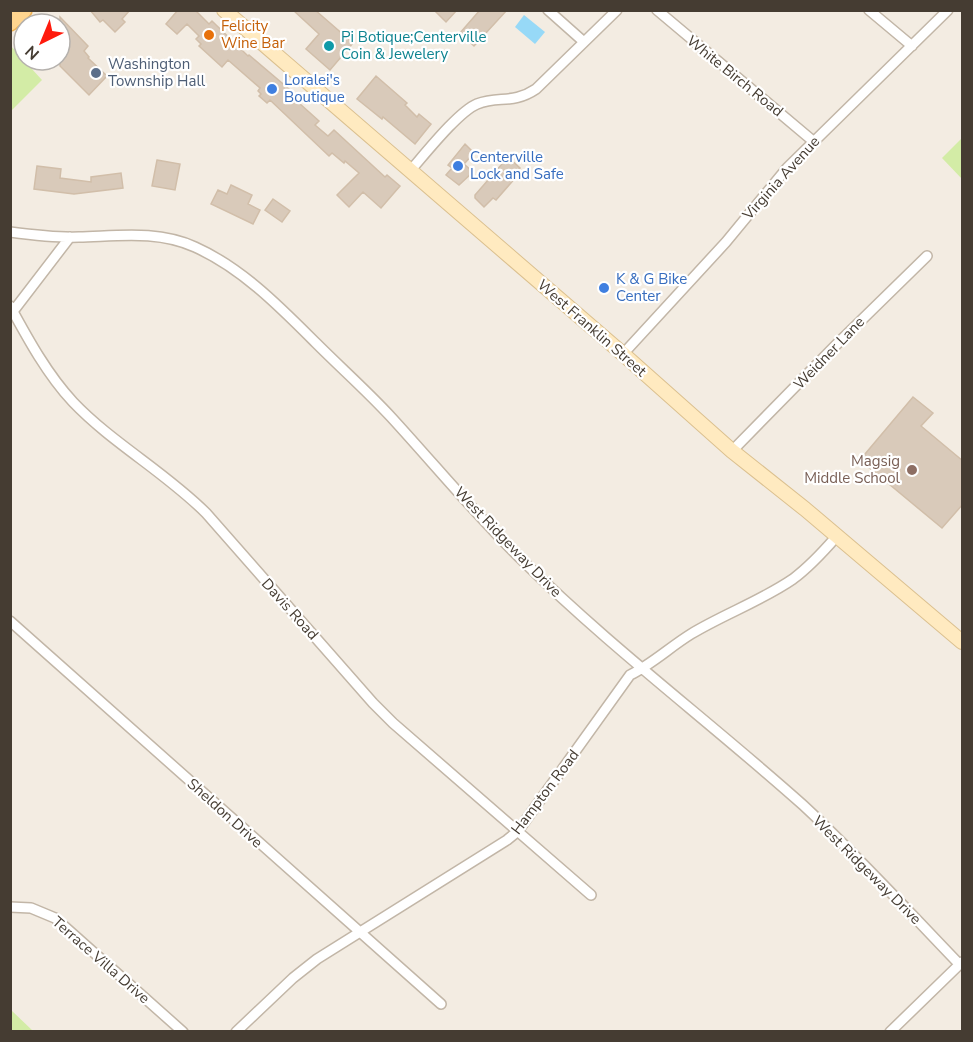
<svg xmlns="http://www.w3.org/2000/svg" width="973" height="1042" viewBox="0 0 973 1042" font-family="'Nunito Sans',sans-serif">
<style>
.green{fill:#d3eca6}
.water{fill:#97d9f7}
.building{fill:#d9caba;stroke:#d1bea9;stroke-width:1.5}
.lines{fill:none;stroke-linecap:round;stroke-linejoin:round}
.street-casing{stroke:#c2b6a7;stroke-width:12}
.secondary-casing{stroke:#dbc08f;stroke-width:16}
.primary-casing{stroke:#efb254;stroke-width:18}
.street{stroke:#fff;stroke-width:9}
.secondary{stroke:#ffeac0;stroke-width:14}
.primary{stroke:#ffd58f;stroke-width:15}
.food-dot{fill:#e8710a;stroke:#fff;stroke-width:2}
.culture-dot{fill:#0f9aa8;stroke:#fff;stroke-width:2}
.service-dot{fill:#5c6f8a;stroke:#fff;stroke-width:2}
.shop-dot{fill:#3f7fe0;stroke:#fff;stroke-width:2}
.education-dot{fill:#8d6e63;stroke:#fff;stroke-width:2}
.labels{text-anchor:middle;dominant-baseline:central;stroke-width:4.5;stroke-linejoin:round;paint-order:stroke}
.food-label{font-size:15px;fill:#c56008;stroke:#fff;text-anchor:start}
.culture-label{font-size:15px;fill:#0d838f;stroke:#fff;text-anchor:start}
.service-label{font-size:15px;fill:#4e5e75;stroke:#fff;text-anchor:start}
.street-label{font-size:15px;fill:#453c32;stroke:#fff}
.shop-label{font-size:15px;fill:#366cbe;stroke:#fff;text-anchor:start}
.education-label{font-size:15px;fill:#785e54;stroke:#fff;text-anchor:end}
</style>
<rect width="100%" height="100%" fill="#f3ece2"/>
<path class="green" d="M10 45 42 80 11 111H10Z
M962 138V179L942 158Z
M11 1010 33 1031H11Z"/>
<path class="water" d="M524 15 545 32 535 44 515 27Z"/>
<path class="building" d="M90 10H130L122 19 125 22 115 32 103 20 100 22Z
M178 10H195L209 24 212 21 248 56 249 55 302 100 299 103 319 121 315 125 328 136 334 130 385 177 387 175 400 186 381 208 363 192 349 207 337 195 359 173 345 161 344 163 332 153 329 156 270 100 267 103 259 96 261 94 258 91 260 88 228 60 222 67 199 46 201 44 196 39 199 36 187 24 177 34 166 24Z
M293 10H315L353 43 330 70 306 49 319 34Z
M434 10H457L446 22Z
M480 10H507L474 46 460 33Z
M60 17 88 46 84 51 89 57 88 58 107 76 89 95 60 66Z
M376 76 407 103 405 105 417 117 419 114 431 124 415 144 383 117 382 119 357 99Z
M465 144 474 153 464 164 473 172 459 185 446 175 452 168 448 165Z
M508 157 520 168 514 174 517 176 496 200 493 198 484 207 475 198V195Z
M157 160 180 164 175 190 152 186Z
M37 166 61 169 60 178 91 182V177L121 173 123 188 74 194 34 189Z
M231 185 252 195 248 204 260 210 253 224 211 204 218 190 227 194Z
M273 199 290 211 282 222 265 210Z
M913 397 933 413 921 426 963 461V504L942 528 860 460Z"/>
<g class="lines">
<g class="street-casing">
<path id="street" d="M548 10 584 42
M657 10 813 141
M869 10 912 46
M410 171C425 154 458 112 477 104 499 95 512 105 536 89L617 10
M10 232C33 235 56 238 79 237 118 236 158 230 195 247 242 268 280 307 316 343 341 368 368 392 391 417 435 465 476 515 522 560 610 647 710 722 803 805 858 856 908 911 960 965
M10 306C28 339 47 374 73 402 112 443 165 472 206 513L373 703 393 723 591 895
M11 314 70 237
M623 354 726 242 787 168 948 10
M732 451 835 346 927 256
M10 621 441 1004
M10 907 31 908 55 918 183 1032
M236 1032 293 978 317 959 507 840 518 831 630 675C652 664 670 647 691 634 724 614 761 601 793 579 809 567 823 552 836 537
M890 1032 962 962"/>
</g>
<g class="secondary-casing">
<path id="secondary" d="M224 10 623 354 732 451 805 509 962 642"/>
</g>
<g class="primary-casing">
<path id="primary" d="M10 23 24 10"/>
</g>
<use href="#street" class="street"/>
<use href="#secondary" class="secondary"/>
<use href="#primary" class="primary"/>
</g>
<circle class="food-dot" cx="209" cy="35" r="6"/>
<circle class="culture-dot" cx="329" cy="46" r="6"/>
<circle class="service-dot" cx="96" cy="73" r="6"/>
<g class="shop-dot">
<circle cx="272" cy="89" r="6"/>
<circle cx="458" cy="166" r="6"/>
<circle cx="604" cy="288" r="6"/>
</g>
<circle class="education-dot" cx="912" cy="470" r="6"/>
<g class="labels">
<g class="food-label">
<text x="221" y="26">Felicity<tspan x="221" dy="17">Wine Bar</tspan></text>
</g>
<g class="culture-label">
<text x="341" y="37">Pi Botique;Centerville<tspan x="341" dy="17">Coin &amp; Jewelery</tspan></text>
</g>
<g class="service-label">
<text x="108" y="64">Washington<tspan x="108" dy="17">Township Hall</tspan></text>
</g>
<g class="street-label">
<text transform="translate(735 76) rotate(39)">White Birch Road</text>
<text transform="translate(781 178) rotate(-48)">Virginia Avenue</text>
<text transform="translate(592 328) rotate(41)">West Franklin Street</text>
<text transform="translate(829 353) rotate(-46)">Weidner Lane</text>
<text transform="translate(508 542) rotate(46)">West Ridgeway Drive</text>
<text transform="translate(290 609) rotate(48)">Davis Road</text>
<text transform="translate(545 792) rotate(-53)">Hampton Road</text>
<text transform="translate(225 813) rotate(42)">Sheldon Drive</text>
<text transform="translate(867 870) rotate(45)">West Ridgeway Drive</text>
<text transform="translate(101 960) rotate(41)">Terrace Villa Drive</text>
</g>
<g class="shop-label">
<text x="284" y="80">Loralei's<tspan x="284" dy="17">Boutique</tspan></text>
<text x="470" y="157">Centerville<tspan x="470" dy="17">Lock and Safe</tspan></text>
<text x="616" y="279">K &amp; G Bike<tspan x="616" dy="17">Center</tspan></text>
</g>
<g class="education-label">
<text x="900" y="461">Magsig<tspan x="900" dy="17">Middle School</tspan></text>
</g>
</g>
<rect width="973" height="1042" fill="none" stroke="#453c32" stroke-width="24"/>
<g transform="translate(42 42) rotate(223)"><circle r="28" fill="#ffffff" stroke="#b5b1ad" stroke-width="1.5"/>
<path d="M0-4.5L10 22L0 15L-10 22Z" fill="#ff1b0d"/>
<text y="-9" font-size="16" font-weight="bold" text-anchor="middle" fill="#453c32">N</text>
</g>
</svg>
